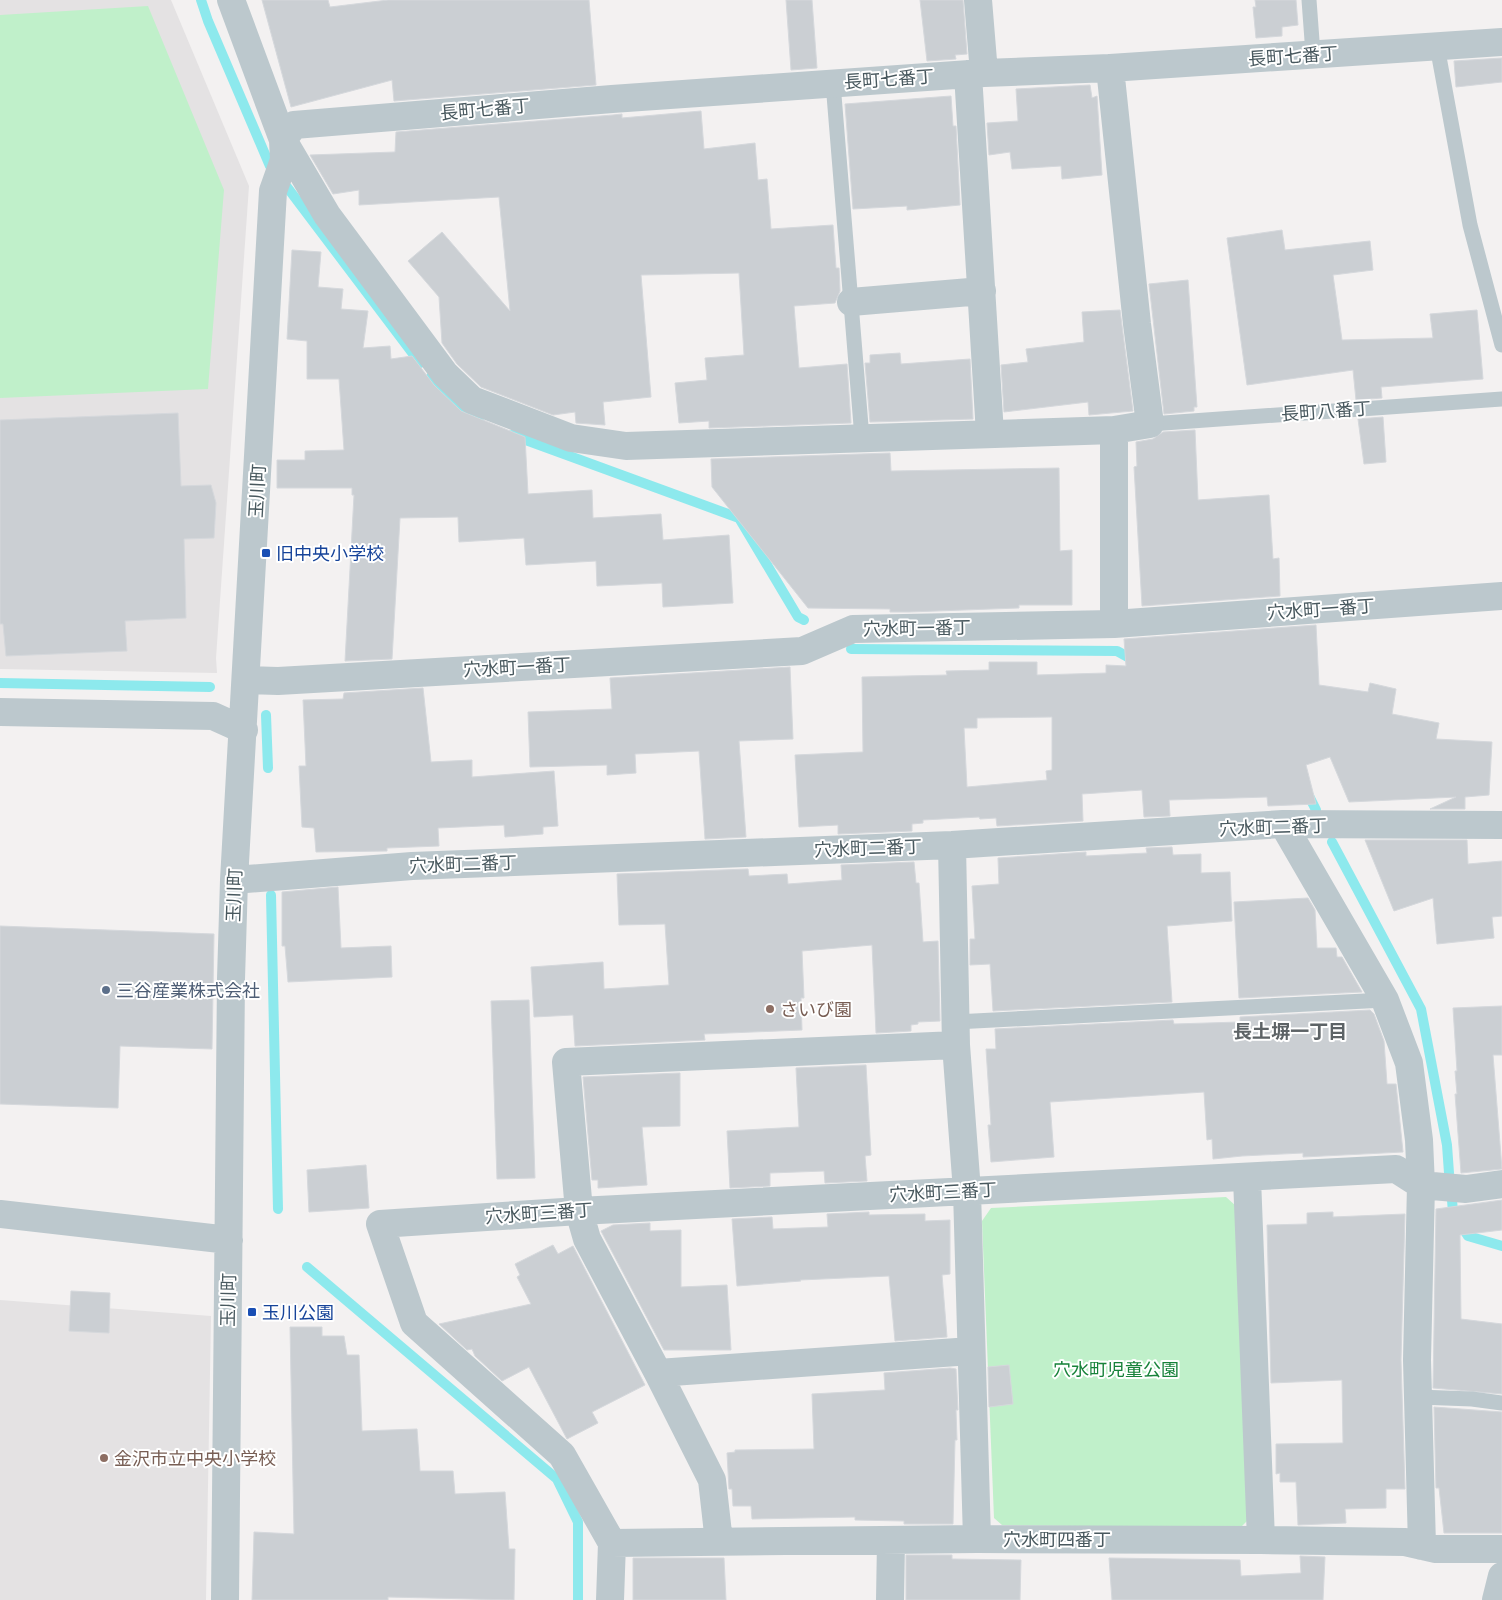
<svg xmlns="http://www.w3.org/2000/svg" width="1502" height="1600" viewBox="0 0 1502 1600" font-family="'Work Sans','Noto Sans JP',sans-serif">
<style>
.education{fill:#e4e2e3}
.green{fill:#c0f0ca}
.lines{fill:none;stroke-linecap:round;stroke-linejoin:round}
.stream{stroke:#8de9ed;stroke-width:10}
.building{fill:#cbcfd3;stroke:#d5d8dc;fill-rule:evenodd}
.service{stroke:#bcc8cd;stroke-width:15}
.minor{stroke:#bcc8cd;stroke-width:28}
.transit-dot{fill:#1a4fb4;stroke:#fff;stroke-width:2}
.service-dot{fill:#5c6f8a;stroke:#fff;stroke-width:2}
.education-dot{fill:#8d6e63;stroke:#fff;stroke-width:2}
.labels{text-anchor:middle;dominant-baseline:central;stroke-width:4;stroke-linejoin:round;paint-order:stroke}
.street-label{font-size:18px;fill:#48585e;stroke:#fff}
.transit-label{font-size:18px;fill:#164399;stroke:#fff;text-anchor:start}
.service-label{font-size:18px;fill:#4e5e75;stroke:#fff;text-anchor:start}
.education-label{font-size:18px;fill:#785e54;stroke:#fff;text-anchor:start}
.park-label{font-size:18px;fill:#17823a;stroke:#fff}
.neighbourhood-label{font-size:19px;font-weight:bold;fill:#5d6366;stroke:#fff}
</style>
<rect width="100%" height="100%" fill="#f3f1f1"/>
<path class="education" d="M0 0H171L249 186 216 658 217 673 0 669Z
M0 1300 211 1316 206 1600H0Z"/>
<path class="green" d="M148 6 224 190 208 389 0 398V15Z
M1226 1197 1236 1206 1252 1516 1240 1528 1002 1525 994 1518 982 1221 991 1208Z"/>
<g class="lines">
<path class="stream" d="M201 0 208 21 270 166
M287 187 420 363
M431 377 443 393 480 423
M512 435 739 518 798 617 804 620
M851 649 1117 651 1137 662
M0 683 210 687
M266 715 268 768
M1307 792 1316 810
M1332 842 1421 1009 1447 1145 1449 1173
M271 895 278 1209
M1452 1200 1453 1212 1468 1236 1502 1246
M307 1267 557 1479 578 1522V1600"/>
</g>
<path class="building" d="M262 0H328L330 7 388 0H589L596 85 394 101 392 80 291 107Z
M786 0H812L817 68 791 70Z
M920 0H963L967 54 955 55 956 59 927 61Z
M1255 0H1296L1298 25 1282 27V36L1256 38 1253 7H1256Z
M1502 58V82L1456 87 1454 61Z
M1090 85 1092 98 1097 96 1102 175 1062 179 1061 166 1012 169 1010 152 989 155 987 123 1018 121 1016 89Z
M951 96 953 126H956L960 205 907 210V206L853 209 845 104Z
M701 111 704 149 755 143 758 180 767 179 771 229 833 225 836 268H839L840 291 835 303 794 306 799 368 847 364 851 423 709 428V421L679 423 675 383 707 380 705 358 744 355 739 273 641 275 651 397 603 402 605 425 576 423 575 412 553 415 481 387 457 364 442 343 439 297 408 261 442 232 510 311 499 197 359 205V190L333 194 310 155 395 152 396 132 613 115 622 114V118Z
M1282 230 1285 250 1370 241 1373 270 1333 275 1342 340 1433 338 1430 314 1477 310 1483 379 1381 387 1382 398 1356 400 1353 370 1247 385 1227 238Z
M292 250 321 252 318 287 343 289 341 309 368 311 363 348 390 346 391 359 412 356 434 385 461 411 525 437 528 494 592 490 593 518 661 514 663 540 729 535 733 603 663 607 662 583 597 586 596 561 526 565 524 538 459 542 458 517 400 518 392 659 345 661 354 495H352V488H277V460H305V451L344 450 339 379H307V341L287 339Z
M1188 280 1197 407H1194V411L1164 414 1149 284Z
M1120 310 1133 411 1089 415 1088 402 1004 412 1001 365 1028 362 1026 349 1084 342 1082 312Z
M900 353 901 364 970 359 973 419 870 422 865 363H870V355Z
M178 413 181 486 211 485 216 503 214 538 184 539 186 618 125 621 127 651 6 656 3 624H0V420Z
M1383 417 1386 462 1364 464 1358 419Z
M1195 430 1198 500 1269 495 1273 559 1279 558 1280 596 1142 606 1134 467 1137 466 1136 442 1153 439 1163 432Z
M890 453 891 471 1059 468 1060 551 1072 550V605H1019V608L909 612H890V609L808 608 712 487 711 459Z
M1316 625 1319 685 1368 692 1370 683 1396 689 1392 714 1439 723 1436 739 1492 742 1489 795 1465 797V809H1430L1456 797 1349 802 1330 757 1306 765 1316 804 1268 806 1267 797 1169 800 1170 816 1144 817 1142 790 1082 794 1083 821 997 826 996 818 980 819 979 817 923 820V823L912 824V831L838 834V825L799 827 795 755 863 752 862 677 947 675 946 671 989 670V662H1037V675L1106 673V665L1126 666 1124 639ZM1052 717V770L1046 771 1047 780 967 787 964 728H977V718Z
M790 667 793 739 739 741 746 837 705 839 699 751 635 754 636 773 607 775V765L530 767 528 712 612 709 610 678Z
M423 688 431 762 472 760V777L554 771 558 826 543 827V834L505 837 504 825 438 828 439 846 387 848V851L316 852 314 828 302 827 299 766H306L303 700 343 699 344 693Z
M1365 840H1467L1468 864 1502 861V916L1492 917 1494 938 1437 944 1433 898 1394 911Z
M1172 847 1173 855 1201 854V873L1230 872 1232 921 1167 926 1172 1002 993 1011 990 964 970 965V939H975L972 886 999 884 998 858 1086 852V856L1147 853 1146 848Z
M914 862 916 883H919L923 942 938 941 940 1021 918 1022V1024L911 1025V1031L876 1033 872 945 802 951 804 998H801L802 1030 704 1034 705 1040 575 1046 573 1015 534 1017 531 967 603 962 604 989 669 985 665 924 619 925 617 874 748 869 749 876 787 874 788 884 842 880 841 865Z
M338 887 341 948 391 946 392 977 288 982 285 946H282V892Z
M1308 898 1315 910 1317 948H1336L1337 957H1342L1362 992 1239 998 1234 902Z
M0 926 214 934 212 1049 120 1046 118 1108 0 1104Z
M529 1000 535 1178 497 1179 491 1001Z
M1502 1006V1055H1493L1502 1169 1461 1173 1455 1094H1457L1455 1071H1457L1453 1008Z
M1370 1010 1374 1014 1384 1041 1387 1084H1396L1403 1152 1303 1157V1153L1242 1156 1213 1159 1212 1139 1207 1140 1204 1092 1050 1102 1054 1157 991 1162 988 1125H991L986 1049H996L995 1029 1173 1020 1174 1024 1240 1022V1017Z
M866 1065 871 1155 865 1156 867 1181 825 1183 824 1171 770 1173V1186L730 1188 727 1131 799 1127 796 1068Z
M680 1073V1126L642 1127 647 1185 598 1188V1180H592L583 1077Z
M366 1165 369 1208 309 1212 307 1170Z
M1502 1200V1230L1460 1235 1461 1319 1502 1324V1394L1433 1388 1436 1209Z
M869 1212V1215L925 1214V1221L950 1220V1274L942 1275 947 1337 895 1341 889 1276 800 1280 801 1281 737 1286 732 1219 772 1217 773 1229 828 1227 827 1214Z
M1333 1212V1217L1405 1214 1401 1360 1405 1489H1386V1508L1345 1509 1346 1523 1298 1525 1296 1482H1280V1473L1276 1474V1444L1343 1443 1342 1380 1271 1383 1267 1225 1307 1224V1213Z
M650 1223V1231L681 1230V1287L727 1285 731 1350H664L601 1231 613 1225Z
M553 1245 558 1254 573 1246 645 1385 592 1412 598 1423 567 1439 529 1367 502 1381 475 1356 472 1349 467 1350 439 1324 531 1304 517 1277 520 1275 515 1264Z
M71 1291 110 1293 109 1333 69 1331Z
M290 1327H322V1336H344L347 1355H359L362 1431 417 1429 420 1471H453L455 1494 505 1492 509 1549H515L514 1600 388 1597V1600H252L254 1532 294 1534Z
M1009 1365 1013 1404 989 1407 988 1367Z
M950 1368 956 1369 958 1410H956L957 1440H955L953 1524H904V1521L855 1520V1517L752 1519 751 1506H733L732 1489H729L727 1453 735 1452V1450L814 1449 812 1394 885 1390 884 1373Z
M1434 1407 1502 1412V1533H1444L1439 1488H1436Z
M906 1555H952V1559L1021 1560 1020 1600H906Z
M1300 1556 1325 1557 1323 1600H1112L1109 1558 1240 1560 1241 1576 1301 1573Z
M633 1558H724L726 1600H633Z"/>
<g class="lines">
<path class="service" d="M1309 0 1313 54
M1437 46 1470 225 1502 345
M833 83 862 438
M1150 424 1502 399
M955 1022 1385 1000
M1418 1397 1472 1399 1502 1403"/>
<path class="minor" d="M978 0 984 73
M1110 68 1137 324 1150 424 1114 430 626 446 571 438 472 400 445 374 327 215 283 140 294 125 612 99 984 73 1110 68 1502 42
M968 74 990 434
M851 302 982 291
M1114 430V624
M246 680 278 681 802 651 853 629 1114 624 1502 596
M0 712 213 716 244 730
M1283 824 1385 1000 1409 1063 1419 1140 1421 1185 1417 1360 1422 1546
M952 845 956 1045 967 1191 977 1539
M234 880 412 866 952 845 1283 824 1502 825
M1247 1178 1261 1540
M0 1214 229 1240
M658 1373 971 1351
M719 1542 712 1480 658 1373 587 1239 579 1211 566 1062 956 1045
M612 1543 977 1539 1261 1540 1405 1542 1436 1549H1502
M225 1600 231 979 234 880 273 191 284 160 283 140 231 0
M610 1600 612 1543 562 1455 414 1323 380 1224 579 1211 1396 1169 1421 1185 1466 1189 1502 1184
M890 1600 891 1541
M1496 1600 1502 1576"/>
</g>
<g class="transit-dot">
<rect x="261" y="548" width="10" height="10" rx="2.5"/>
<rect x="247" y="1307" width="10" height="10" rx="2.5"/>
</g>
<circle class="service-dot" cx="106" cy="990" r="5"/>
<g class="education-dot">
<circle cx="770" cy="1009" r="5"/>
<circle cx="104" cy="1458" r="5"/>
</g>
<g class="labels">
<g class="street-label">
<text transform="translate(1293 56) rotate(-4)">長町七番丁</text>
<text transform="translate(889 79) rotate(-4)">長町七番丁</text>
<text transform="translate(485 109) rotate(-5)">長町七番丁</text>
<text transform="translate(1326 411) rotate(-4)">長町八番丁</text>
<text transform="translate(257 491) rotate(-87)">玉川町</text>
<text transform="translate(1321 609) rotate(-4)">穴水町一番丁</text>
<text transform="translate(917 628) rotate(-1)">穴水町一番丁</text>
<text transform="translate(517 667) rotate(-3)">穴水町一番丁</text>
<text transform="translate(1273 827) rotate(-2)">穴水町二番丁</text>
<text transform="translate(868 848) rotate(-2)">穴水町二番丁</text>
<text transform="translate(463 864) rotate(-2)">穴水町二番丁</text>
<text transform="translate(234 895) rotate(-88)">玉川町</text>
<text transform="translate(943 1192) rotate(-3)">穴水町三番丁</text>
<text transform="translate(539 1213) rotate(-4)">穴水町三番丁</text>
<text transform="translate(228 1300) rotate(-89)">玉川町</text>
<text x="1057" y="1539">穴水町四番丁</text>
</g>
<g class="transit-label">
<text x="276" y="553">旧中央小学校</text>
<text x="262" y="1312">玉川公園</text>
</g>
<g class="service-label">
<text x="116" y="990">三谷産業株式会社</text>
</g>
<g class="education-label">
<text x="780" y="1009">さいび園</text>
<text x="114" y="1458">金沢市立中央小学校</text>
</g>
<g class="park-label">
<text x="1116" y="1369">穴水町児童公園</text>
</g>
<g class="neighbourhood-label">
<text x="1290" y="1031">長土塀一丁目</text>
</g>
</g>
</svg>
